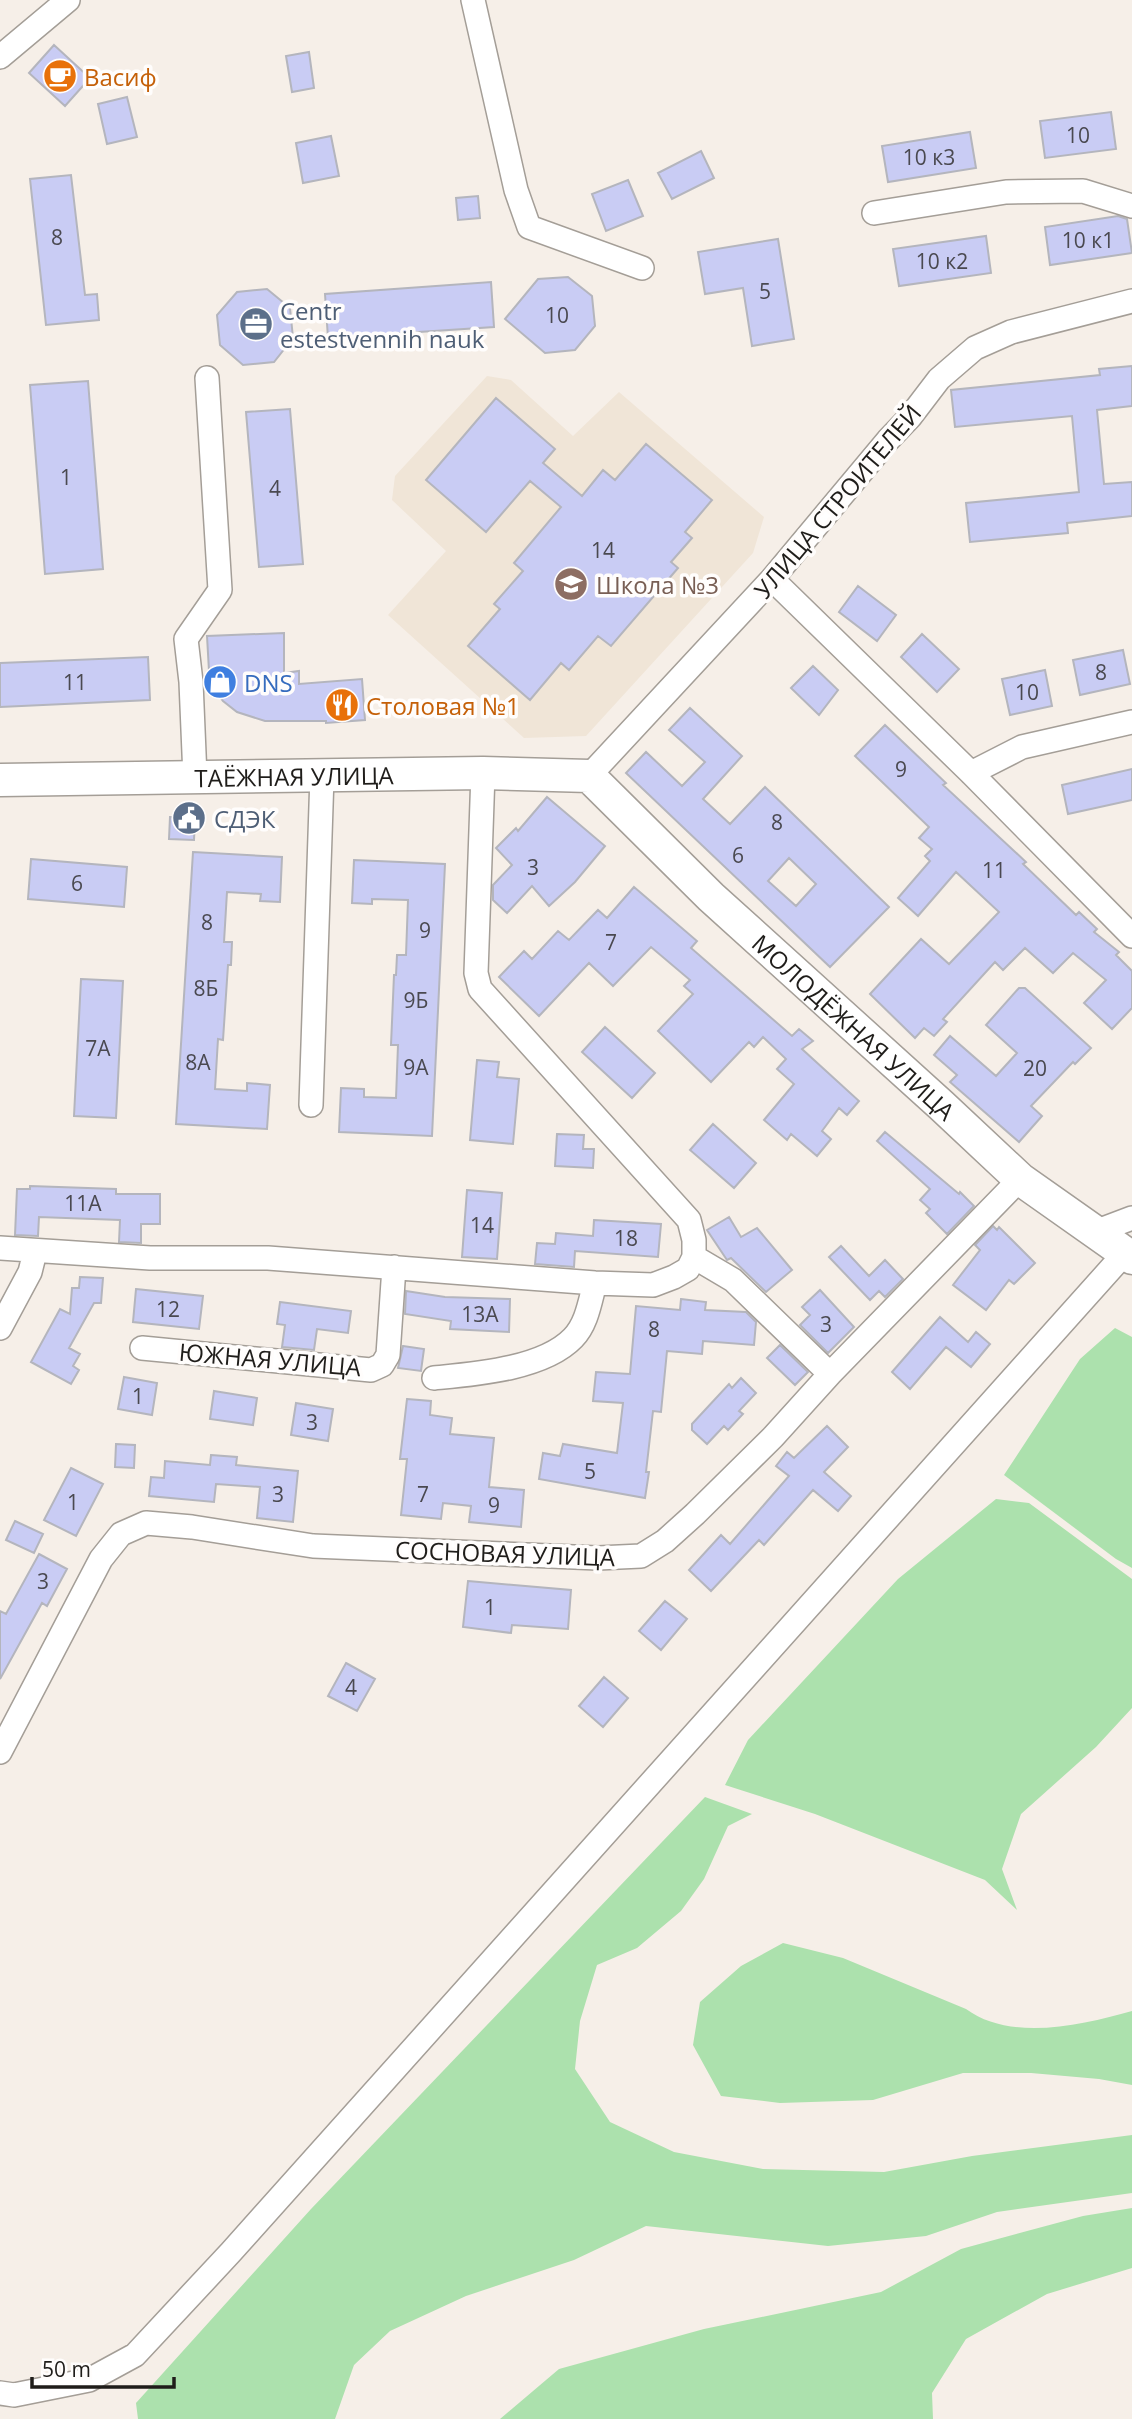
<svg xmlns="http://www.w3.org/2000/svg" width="1132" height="2419" viewBox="0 0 1132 2419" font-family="'Open Sans',sans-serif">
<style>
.built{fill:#f0e5d7}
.green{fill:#ace1ad}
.building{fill:#c9ccf4;stroke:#b4b5bd;stroke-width:2;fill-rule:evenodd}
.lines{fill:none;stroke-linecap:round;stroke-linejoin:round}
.street-casing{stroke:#a49e97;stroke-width:26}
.secondary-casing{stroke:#a49e97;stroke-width:35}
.street{stroke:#fff;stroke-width:23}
.secondary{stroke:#fff;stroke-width:32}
.labels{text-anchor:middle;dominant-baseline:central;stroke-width:7;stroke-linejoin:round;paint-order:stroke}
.number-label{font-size:21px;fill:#4a4950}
.food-label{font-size:24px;fill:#c56008;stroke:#fffdfc;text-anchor:start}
.service-label{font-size:24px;fill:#4e5e75;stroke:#fffdfc;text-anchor:start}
.street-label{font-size:24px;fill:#1f1d1a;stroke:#fffdfc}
.education-label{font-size:24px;fill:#785e54;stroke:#fffdfc;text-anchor:start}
.shop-label{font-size:24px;fill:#366cbe;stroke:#fffdfc;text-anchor:start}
</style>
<rect width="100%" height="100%" fill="#f6efe8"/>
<path class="built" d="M487 376 511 380 573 436 619 392 764 517 753 553 586 736 524 738 388 615 446 551 392 500 395 476Z"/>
<path class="green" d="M1115 1328 1132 1337V1568L1116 1559 1004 1475 1080 1359Z
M996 1499 1029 1503 1132 1579V1708L1096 1747 1021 1814 1002 1869 1017 1910 985 1880 815 1814 725 1785 748 1740 898 1579Z
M705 1797 752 1814 728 1826 704 1879 681 1911 637 1948 597 1965 580 2021 575 2069 610 2122 674 2152 763 2169 884 2172 972 2156 1132 2135V2193L997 2212 926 2236 828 2246 646 2226 574 2260 466 2296 390 2331 354 2365 335 2419H138L136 2403 311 2209Z
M783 1943 843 1958 966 2009C1011 2042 1082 2025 1132 2011V2085L1099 2079 1031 2073H963L873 2100 780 2103 721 2096 693 2045 700 2002 741 1966Z
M1132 2208V2268L1047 2294 966 2339 932 2393 933 2419H500L559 2369 704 2329 881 2292 961 2249 1083 2216Z"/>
<path class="building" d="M54 45 90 78 65 106 29 73Z
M309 52 314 88 292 92 286 56Z
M127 97 137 137 107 144 98 104Z
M1111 112 1116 149 1045 158 1040 121Z
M970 132 976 168 888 182 882 146Z
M331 136 339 176 303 183 296 143Z
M701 151 714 178 672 199 658 173Z
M71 175 85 295 97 294 99 320 46 325 30 179Z
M628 180 643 216 606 231 592 194Z
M478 196 480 218 458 220 456 198Z
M1118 216 1127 219 1132 253 1050 265 1045 227Z
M986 236 991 273 899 286 893 249Z
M778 239 794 339 752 346 743 288 705 294 698 252Z
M568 277 592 296 595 326 575 350 545 353 505 319 538 279Z
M491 282 494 327 328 338 325 294Z
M267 289 290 308 293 338 274 362 243 365 220 345 217 315 237 292Z
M1132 366V406L1097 410 1104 484 1132 482V516L1067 523 1068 533 970 542 966 503 1079 492 1072 416 955 427 951 390 1100 375 1099 369Z
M88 381 103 569 45 574 30 385Z
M496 398 555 449 543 463 582 496 603 470 615 480 646 444 712 500 685 532 692 538 671 562 678 568 611 646 598 636 569 670 561 663 530 700 468 646 500 609 494 604 523 571 514 563 561 507 530 481 486 532 426 480Z
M290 409 303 564 259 567 246 412Z
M858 586 896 615 877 641 839 612Z
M284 633V673L299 671V684L362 679 365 720 326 723V721H265L237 712 223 701 212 686 209 671 207 636Z
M922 634 959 669 937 692 901 657Z
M1123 650 1130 684 1080 695 1073 660Z
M148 657 150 700 0 707V663Z
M813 666 838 690 819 715 791 688Z
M1045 670 1052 706 1010 715 1002 679Z
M690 708 742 756 703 799 730 824 765 787 889 907 830 967 626 773 646 752 682 786 705 762 669 730ZM789 858 816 884 796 906 768 881Z
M885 725 946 783 943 785 1026 862 1023 864 1076 915 1079 912 1097 929 1094 932 1119 952 1116 955 1132 971V1008L1112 1029 1084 1003 1106 980 1073 953 1053 973 1025 948 1003 970 995 962 943 1019 947 1022 934 1036 924 1028 915 1038 870 994 921 939 949 964 999 912 956 872 918 916 898 898 930 861 925 856 932 849 919 838 929 827 855 756Z
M1132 769V800L1068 814 1062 785Z
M547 797 605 846 575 882 549 906 532 886 507 913 493 900V885L512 865 496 848 516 828 518 831Z
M170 817 195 818 194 840 169 839Z
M193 852 282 857 280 902 260 901 261 894 227 892 224 942H232L231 965H228L223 1040 218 1039 215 1089 247 1091V1083L270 1085 267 1129 176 1124Z
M31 859 127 867 124 907 28 899Z
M354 860 445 864 432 1136 339 1132 341 1088 364 1089V1097L396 1098 398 1045H391L394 975H396L397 955H406L408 900 372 899V904L352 903Z
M634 887 697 941 691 948 792 1036 799 1029 813 1041 802 1049 859 1101 847 1115 839 1108 822 1131 831 1139 817 1156 791 1134 787 1140 764 1120 794 1084 777 1069 786 1059 763 1037 754 1047 749 1042 711 1082 658 1031 693 994 684 986 690 980 651 947 613 986 589 963 539 1016 499 977 524 951 532 959 558 931 569 940 598 910 607 918Z
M81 979 123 981 116 1118 74 1116Z
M1019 988H1025L1091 1048 1075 1064 1073 1062 1031 1106 1042 1116 1019 1142 950 1082 957 1075 934 1055 950 1036 996 1076 1017 1053 986 1025Z
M605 1027 655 1073 632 1098 582 1052Z
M477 1060 499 1062 497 1077 519 1079 513 1144 470 1140Z
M713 1124 756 1163 734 1188 690 1150Z
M885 1132 959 1194 960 1192 974 1206 947 1234 926 1213 930 1209 920 1200 930 1189 877 1141Z
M557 1134 584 1135 583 1149H594L593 1168 555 1166Z
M30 1186 116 1189V1194H160V1224H141V1243L119 1242 120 1220 39 1217 38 1236 15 1235 17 1189H30Z
M467 1190 502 1193 497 1259 462 1257Z
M729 1217 741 1237 757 1228 792 1270 766 1292 731 1258 727 1260 707 1230Z
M594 1220 661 1224 658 1257 575 1251 574 1267 535 1264 537 1243 555 1244 556 1233 593 1236Z
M993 1226 997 1230 999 1227 1035 1263 1014 1284 1009 1280 986 1310 953 1285 980 1250 975 1245Z
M841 1246 869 1276 885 1260 903 1279 885 1297 879 1291 870 1300 829 1257Z
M80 1277 103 1278 101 1303H94L69 1348 80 1354 73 1366 79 1370 71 1384 31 1362 60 1309 70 1314 72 1288H79Z
M136 1289 203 1296 199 1329 133 1322Z
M820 1290 854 1327 828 1353 800 1325 810 1315 802 1307Z
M406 1291 445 1297 510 1299 509 1332 450 1329 451 1321 405 1314Z
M681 1299 706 1302 705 1310 746 1312 756 1322 754 1345 703 1341 702 1354 667 1351 661 1412 653 1411 646 1472H649L645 1498 539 1479 543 1453 560 1456 563 1444 617 1453 623 1403 593 1401 596 1372 630 1374 636 1306 680 1310Z
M280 1302 351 1311 348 1333 317 1329 314 1350 282 1347 285 1325 277 1324Z
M940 1317 968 1342 976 1332 990 1344 971 1367 946 1347 910 1389 892 1372Z
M780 1345 808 1372 795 1385 767 1358Z
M403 1346 424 1349 421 1371 398 1368Z
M124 1377 157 1383 152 1415 118 1409Z
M741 1378 756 1393 739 1411 743 1414 728 1430 724 1426 707 1444 692 1430V1424L729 1384 732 1388Z
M214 1391 257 1398 253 1425 210 1419Z
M407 1399 431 1401 430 1415 452 1418 450 1434 494 1438 489 1487 524 1490 521 1527 469 1522 471 1506 443 1503 441 1519 401 1515 407 1459H400Z
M296 1403 333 1409 328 1441 291 1435Z
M827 1426 848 1447 824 1472 851 1496 838 1511 813 1490 764 1545 759 1540 711 1591 689 1570 721 1535 730 1544 789 1476 776 1466 787 1452 794 1458Z
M116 1444 135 1445 134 1468 115 1467Z
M211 1455 237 1457 236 1465 298 1471 293 1522 257 1518 260 1487 216 1484 214 1502 149 1496 151 1477 164 1478 165 1461 210 1465Z
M71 1468 103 1484 76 1536 44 1520Z
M15 1521 43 1534 34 1553 6 1540Z
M39 1554 67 1569 47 1606 42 1603 0 1679V1611L6 1614Z
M468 1581 571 1590 568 1629 512 1625 511 1633 463 1627Z
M665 1601 687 1619 661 1650 639 1631Z
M346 1663 375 1679 357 1711 328 1696Z
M604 1677 628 1698 603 1727 579 1706Z"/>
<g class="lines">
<g class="street-casing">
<path id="street" d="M473 0 516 190 529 227 642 268
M0 57 68 0
M874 213 1006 192 1083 191 1132 206
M772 579 971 773 1132 936
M971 773 1022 747 1132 722
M589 776 772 579 888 440 910 417 939 379 975 348 1011 332 1132 301
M195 777 191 682 186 639 220 590 207 378
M311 1105 322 776
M1095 1232 1132 1218
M0 1248 150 1258H268L595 1283 653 1285 674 1277 688 1269 694 1257V1240L689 1220 480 989 476 973 483 773
M694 1257 733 1280 830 1374
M0 1328 30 1272 35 1252
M142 1348 371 1370 382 1365 388 1355 394 1267
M434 1378C475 1374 543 1369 573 1338 587 1324 590 1301 595 1283
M0 1752 101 1559 121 1534 146 1523 192 1527 313 1546 598 1558 641 1556 665 1541 695 1514 773 1437 830 1374 1020 1179
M0 2393 14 2395 89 2380 135 2355 231 2252 1125 1253"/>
</g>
<g class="secondary-casing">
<g id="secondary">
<path id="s1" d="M0 780 483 773 589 776 711 897 941 1105 1020 1179 1132 1258"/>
</g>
</g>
<use href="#street" class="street"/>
<use href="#secondary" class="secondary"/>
</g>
<defs>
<g id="cafe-disc" transform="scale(1.75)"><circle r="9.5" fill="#e8710a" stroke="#fffdfc"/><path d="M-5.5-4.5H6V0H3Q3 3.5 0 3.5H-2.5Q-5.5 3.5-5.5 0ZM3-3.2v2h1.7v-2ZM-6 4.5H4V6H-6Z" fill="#fff"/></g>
<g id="office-disc" transform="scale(1.75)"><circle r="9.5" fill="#5c6f8a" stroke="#fffdfc"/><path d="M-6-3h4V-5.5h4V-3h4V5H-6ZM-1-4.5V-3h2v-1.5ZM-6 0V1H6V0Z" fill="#fff"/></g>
<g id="school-disc" transform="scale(1.75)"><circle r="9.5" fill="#8d6e63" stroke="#fffdfc"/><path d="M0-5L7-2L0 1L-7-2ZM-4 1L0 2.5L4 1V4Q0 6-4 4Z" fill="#fff"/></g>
<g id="shop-disc" transform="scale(1.75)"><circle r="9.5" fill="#3f7fe0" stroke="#fffdfc"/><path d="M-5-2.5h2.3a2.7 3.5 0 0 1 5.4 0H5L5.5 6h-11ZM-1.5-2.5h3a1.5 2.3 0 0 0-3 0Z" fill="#fff"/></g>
<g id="restaurant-disc" transform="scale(1.75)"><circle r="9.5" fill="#e8710a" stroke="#fffdfc"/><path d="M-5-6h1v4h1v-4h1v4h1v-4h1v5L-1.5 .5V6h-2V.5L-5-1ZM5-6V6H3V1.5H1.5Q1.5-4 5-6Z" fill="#fff"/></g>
<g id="civic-disc" transform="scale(1.75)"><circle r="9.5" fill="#5c6f8a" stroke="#fffdfc"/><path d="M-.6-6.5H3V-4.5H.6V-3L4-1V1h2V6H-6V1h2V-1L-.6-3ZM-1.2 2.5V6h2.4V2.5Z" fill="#fff"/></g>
</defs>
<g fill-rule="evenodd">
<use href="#cafe-disc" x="60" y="76"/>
<use href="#office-disc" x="256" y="324"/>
<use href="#school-disc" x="571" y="584"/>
<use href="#shop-disc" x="220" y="682"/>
<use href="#restaurant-disc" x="342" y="705"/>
<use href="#civic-disc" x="189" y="818"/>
</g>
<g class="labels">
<g class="number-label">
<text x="1078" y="135">10</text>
<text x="929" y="157">10 к3</text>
<text x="57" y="237">8</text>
<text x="1088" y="240">10 к1</text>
<text x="942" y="261">10 к2</text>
<text x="765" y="291">5</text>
<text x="557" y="315">10</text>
<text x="66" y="477">1</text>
<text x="275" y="488">4</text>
<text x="603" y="550">14</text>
<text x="1101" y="672">8</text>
<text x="75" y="682">11</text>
<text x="1027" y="692">10</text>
<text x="901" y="769">9</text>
<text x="777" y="822">8</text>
<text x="738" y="855">6</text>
<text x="533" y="867">3</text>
<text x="994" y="870">11</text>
<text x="77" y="883">6</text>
<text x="207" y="922">8</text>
<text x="425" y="930">9</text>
<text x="611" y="942">7</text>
<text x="206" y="988">8Б</text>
<text x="416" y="1000">9Б</text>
<text x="98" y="1048">7А</text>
<text x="198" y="1062">8А</text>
<text x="416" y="1067">9А</text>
<text x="1035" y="1068">20</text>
<text x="83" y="1203">11А</text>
<text x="482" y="1225">14</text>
<text x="626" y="1238">18</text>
<text x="168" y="1309">12</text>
<text x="480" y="1314">13А</text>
<text x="826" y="1324">3</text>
<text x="654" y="1329">8</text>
<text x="138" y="1396">1</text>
<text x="312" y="1422">3</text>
<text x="590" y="1471">5</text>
<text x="278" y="1494">3</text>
<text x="423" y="1494">7</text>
<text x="73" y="1502">1</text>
<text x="494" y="1505">9</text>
<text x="43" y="1581">3</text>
<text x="490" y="1607">1</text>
<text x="351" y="1687">4</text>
</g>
<g class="food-label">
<text x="84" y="76">Васиф</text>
<text x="366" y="705">Столовая №1</text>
</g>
<g class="service-label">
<text x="280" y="310">Centr<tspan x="280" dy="28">estestvennih nauk</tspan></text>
<text x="214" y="818">СДЭК</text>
</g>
<g class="street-label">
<text transform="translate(837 501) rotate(-50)">УЛИЦА СТРОИТЕЛЕЙ</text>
<text stroke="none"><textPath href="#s1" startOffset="294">ТАЁЖНАЯ УЛИЦА</textPath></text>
<text stroke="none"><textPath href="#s1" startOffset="954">МОЛОДЁЖНАЯ УЛИЦА</textPath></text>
<text transform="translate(270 1359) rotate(5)">ЮЖНАЯ УЛИЦА</text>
<text transform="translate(505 1553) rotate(2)">СОСНОВАЯ УЛИЦА</text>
</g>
<g class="education-label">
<text x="596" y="584">Школа №3</text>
</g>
<g class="shop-label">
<text x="244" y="682">DNS</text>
</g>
</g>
<path d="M32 2377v10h142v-10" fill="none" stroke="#1f1d1a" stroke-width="3.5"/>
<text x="42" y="2377" font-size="21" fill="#1f1d1a" stroke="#fffdfc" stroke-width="5" paint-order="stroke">50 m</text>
</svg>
